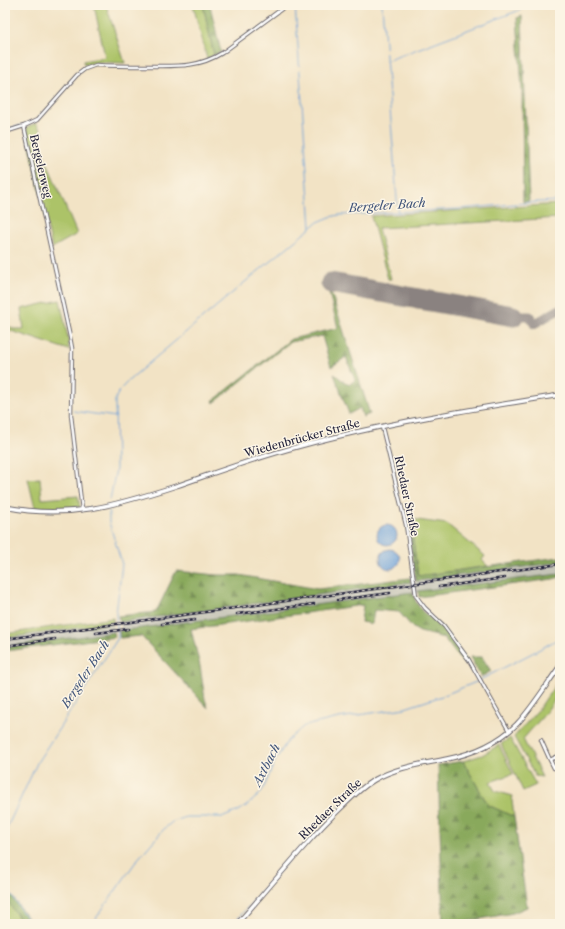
<svg xmlns="http://www.w3.org/2000/svg" width="565" height="929" viewBox="0 0 565 929" font-family="'Libre Caslon Text',serif">
<style>
.railway{fill:#c6c5b8}
.grass{fill:#acc368;stroke:#677252}
.forest{fill:url(#forest-firs);stroke:#56664c}
.water{fill:#6da0d8;stroke:#48618a}
.lines{fill:none;stroke-linecap:round;stroke-linejoin:round}
.stream{stroke:#6da0d8;stroke-width:1}
.taxiway{stroke:#8a8280;stroke-width:9}
.runway{stroke:#8a8280;stroke-width:21}
.street-casing{stroke:#6b666b;stroke-width:4.5}
.secondary-casing{stroke:#6b666b;stroke-width:5.5}
.street{stroke:#fff;stroke-width:2.5}
.secondary{stroke:#fff;stroke-width:3.5}
.rail-casing{stroke:#22223b;stroke-width:2.5}
.rail{stroke:#fcf5e5;stroke-width:1;stroke-dasharray:3;stroke-linecap:butt}
.labels{text-anchor:middle;dominant-baseline:central;stroke-width:3;stroke-linejoin:round;paint-order:stroke}
.street-label{font-size:11px;fill:#22223b;stroke:#fcf5e5}
.water-label{font-size:12px;font-style:italic;fill:#40547a;stroke:#fcf5e5}
</style>
<defs>
<pattern id="forest-firs" width="22" height="20" patternUnits="userSpaceOnUse"><rect width="22" height="20" fill="#89a95c"/><path d="M5 1l3.5 6h-7zM16 11l3.5 6h-7z" fill="#70894d"/></pattern>
</defs>
<rect width="100%" height="100%" fill="#fcf5e5"/>
<filter id="ink" filterUnits="userSpaceOnUse"><feTurbulence type="fractalNoise" baseFrequency=".025" numOctaves="2"/><feDisplacementMap in="SourceGraphic" scale="8" xChannelSelector="R" yChannelSelector="G"/><feConvolveMatrix kernelMatrix="1 2 1 2 8 2 1 2 1" color-interpolation-filters="sRGB"/></filter>
<filter id="wash" filterUnits="userSpaceOnUse"><feTurbulence type="fractalNoise" baseFrequency=".012" numOctaves="4" result="noise"/><feDisplacementMap in="SourceGraphic" scale="16" xChannelSelector="R" yChannelSelector="G"/><feGaussianBlur stdDeviation="0.9" result="paint"/><feColorMatrix in="noise" values="0 0 0 0 0 0 0 0 0 0 0 0 0 0 0 0 0 1.4 0 .05"/><feComposite in="paint" operator="in"/></filter>
<g filter="url(#wash)">
<rect width="100%" height="100%" fill="#f2e3c5"/>
<path class="railway" d="M560 562V574L121 631 120 622Z
M113 623 114 632 5 647V638Z"/>
<path class="grass" d="M94 5H106L125 63 98 62 84 65 83 61 105 57Z
M193 5H203L214 55 207 59Z
M36 123 44 135 37 139 77 234 52 248 29 142 26 128Z
M560 204V218L378 228 391 279H388L371 216Z
M60 300 68 338 69 350 5 329V324L14 329H24L21 309Z
M40 478 42 499 78 496 80 507 67 508H35L28 479Z
M410 519 447 524 485 556 482 560 488 566 418 576Z
M113 618V623L5 638V634Z
M560 678V692L544 715 523 739 542 777 535 776 514 737 538 710Z
M510 738 536 785 523 791 501 744Z
M499 745 513 774 490 782 495 791 513 796 512 800 514 817 488 805 463 761 482 755Z
M5 894 10 905 23 924H5Z"/>
<path class="forest" d="M203 5H210L221 52 214 55Z
M522 16 529 201 523 202 522 89 517 18Z
M328 289 333 298 370 414 363 417 360 408 349 414 334 374 349 385 355 380 346 357 331 367 322 336 290 342 214 403 213 401 291 339 338 328Z
M406 519H410L418 576 560 557V562L416 581Z
M176 571 217 575H239L318 589 410 578 411 582 120 622 118 616 156 612Z
M560 574V577L553 579 419 597 418 591Z
M413 592 415 600 422 611 442 627 468 662H462L444 638 420 632 413 628 399 612 374 610 372 624 361 622 363 605 191 629 200 666 205 699 208 708 141 636 120 638 119 631Z
M114 632 115 637 5 651V647Z
M470 657H482L491 671 481 677Z
M463 761 488 805 514 817 527 907 513 913 452 924H443L438 765Z
M5 882C11 898 23 912 33 924H23L10 905 5 894Z"/>
<path class="water" d="M377 535a10 10 0 1 1 20 0a10 10 0 1 1-20 0Z
M380 559a10 10 0 1 1 20 0a10 10 0 1 1-20 0Z"/>
<g class="lines">
<path class="stream" d="M295 5 311 227
M382 5 398 212
M386 61 520 10 528 5
M5 130 22 125
M239 287 318 222 330 217 339 215 458 209 538 202 560 201
M73 411 116 417
M110 500 116 469 115 400C118 390 127 382 135 375L237 289
M333 812 353 793
M5 832 38 761 118 638 116 614 122 564 109 522V511
M5 884 22 912 33 924
M92 924 137 860 163 830 172 822 186 817H224L238 811 245 807 252 801 260 794 265 785 275 761 288 740 304 726 339 718 405 708 442 696 476 682 540 649 560 638
M233 924 317 828"/>
<path class="taxiway" d="M513 316H530L534 324 560 309"/>
<path class="runway" d="M331 283 513 316"/>
</g>
</g>
<g filter="url(#ink)">
<g class="lines">
<g class="street-casing">
<path id="street" d="M24 126 70 337 72 348 71 415 82 510
M5 132 24 126 37 120 77 75 85 69 96 65C114 66 132 66 149 66 175 66 198 68 222 53L287 5
M382 427 406 525 416 596 425 608 444 626 469 660 509 731
M541 740 550 760
M555 757 559 765 554 768 550 760 560 755"/>
</g>
<g class="secondary-casing">
<path id="secondary" d="M5 507C68 520 117 505 176 486 217 472 258 457 300 446 385 423 473 409 560 395
M237 924C259 899 280 874 302 849 315 834 328 820 342 807 352 797 362 787 374 780 396 767 423 764 447 759 472 754 498 743 517 724 533 707 546 685 560 666"/>
</g>
<use href="#street" class="street"/>
<use href="#secondary" class="secondary"/>
<g class="rail-casing">
<path id="rail" d="M439 587 505 578
M338 600 390 593
M237 614 314 604
M162 624 195 620
M96 633 128 629
M5 639 560 564
M5 646 55 639"/>
</g>
<use href="#rail" class="rail"/>
</g>
</g>
<g class="labels">
<g class="street-label">
<text transform="translate(41 166) rotate(77)">Bergelerweg</text>
<text transform="translate(302 438) rotate(-15)">Wiedenbrücker Straße</text>
<text transform="translate(407 496) rotate(78)">Rhedaer Straße</text>
<text transform="translate(330 809) rotate(-44)">Rhedaer Straße</text>
</g>
<g class="water-label">
<text transform="translate(387 205) rotate(-4)">Bergeler Bach</text>
<text transform="translate(85 674) rotate(-57)">Bergeler Bach</text>
<text transform="translate(266 765) rotate(-63)">Axtbach</text>
</g>
</g>
<rect width="565" height="929" fill="none" stroke="#fcf5e5" stroke-width="20"/>
</svg>
